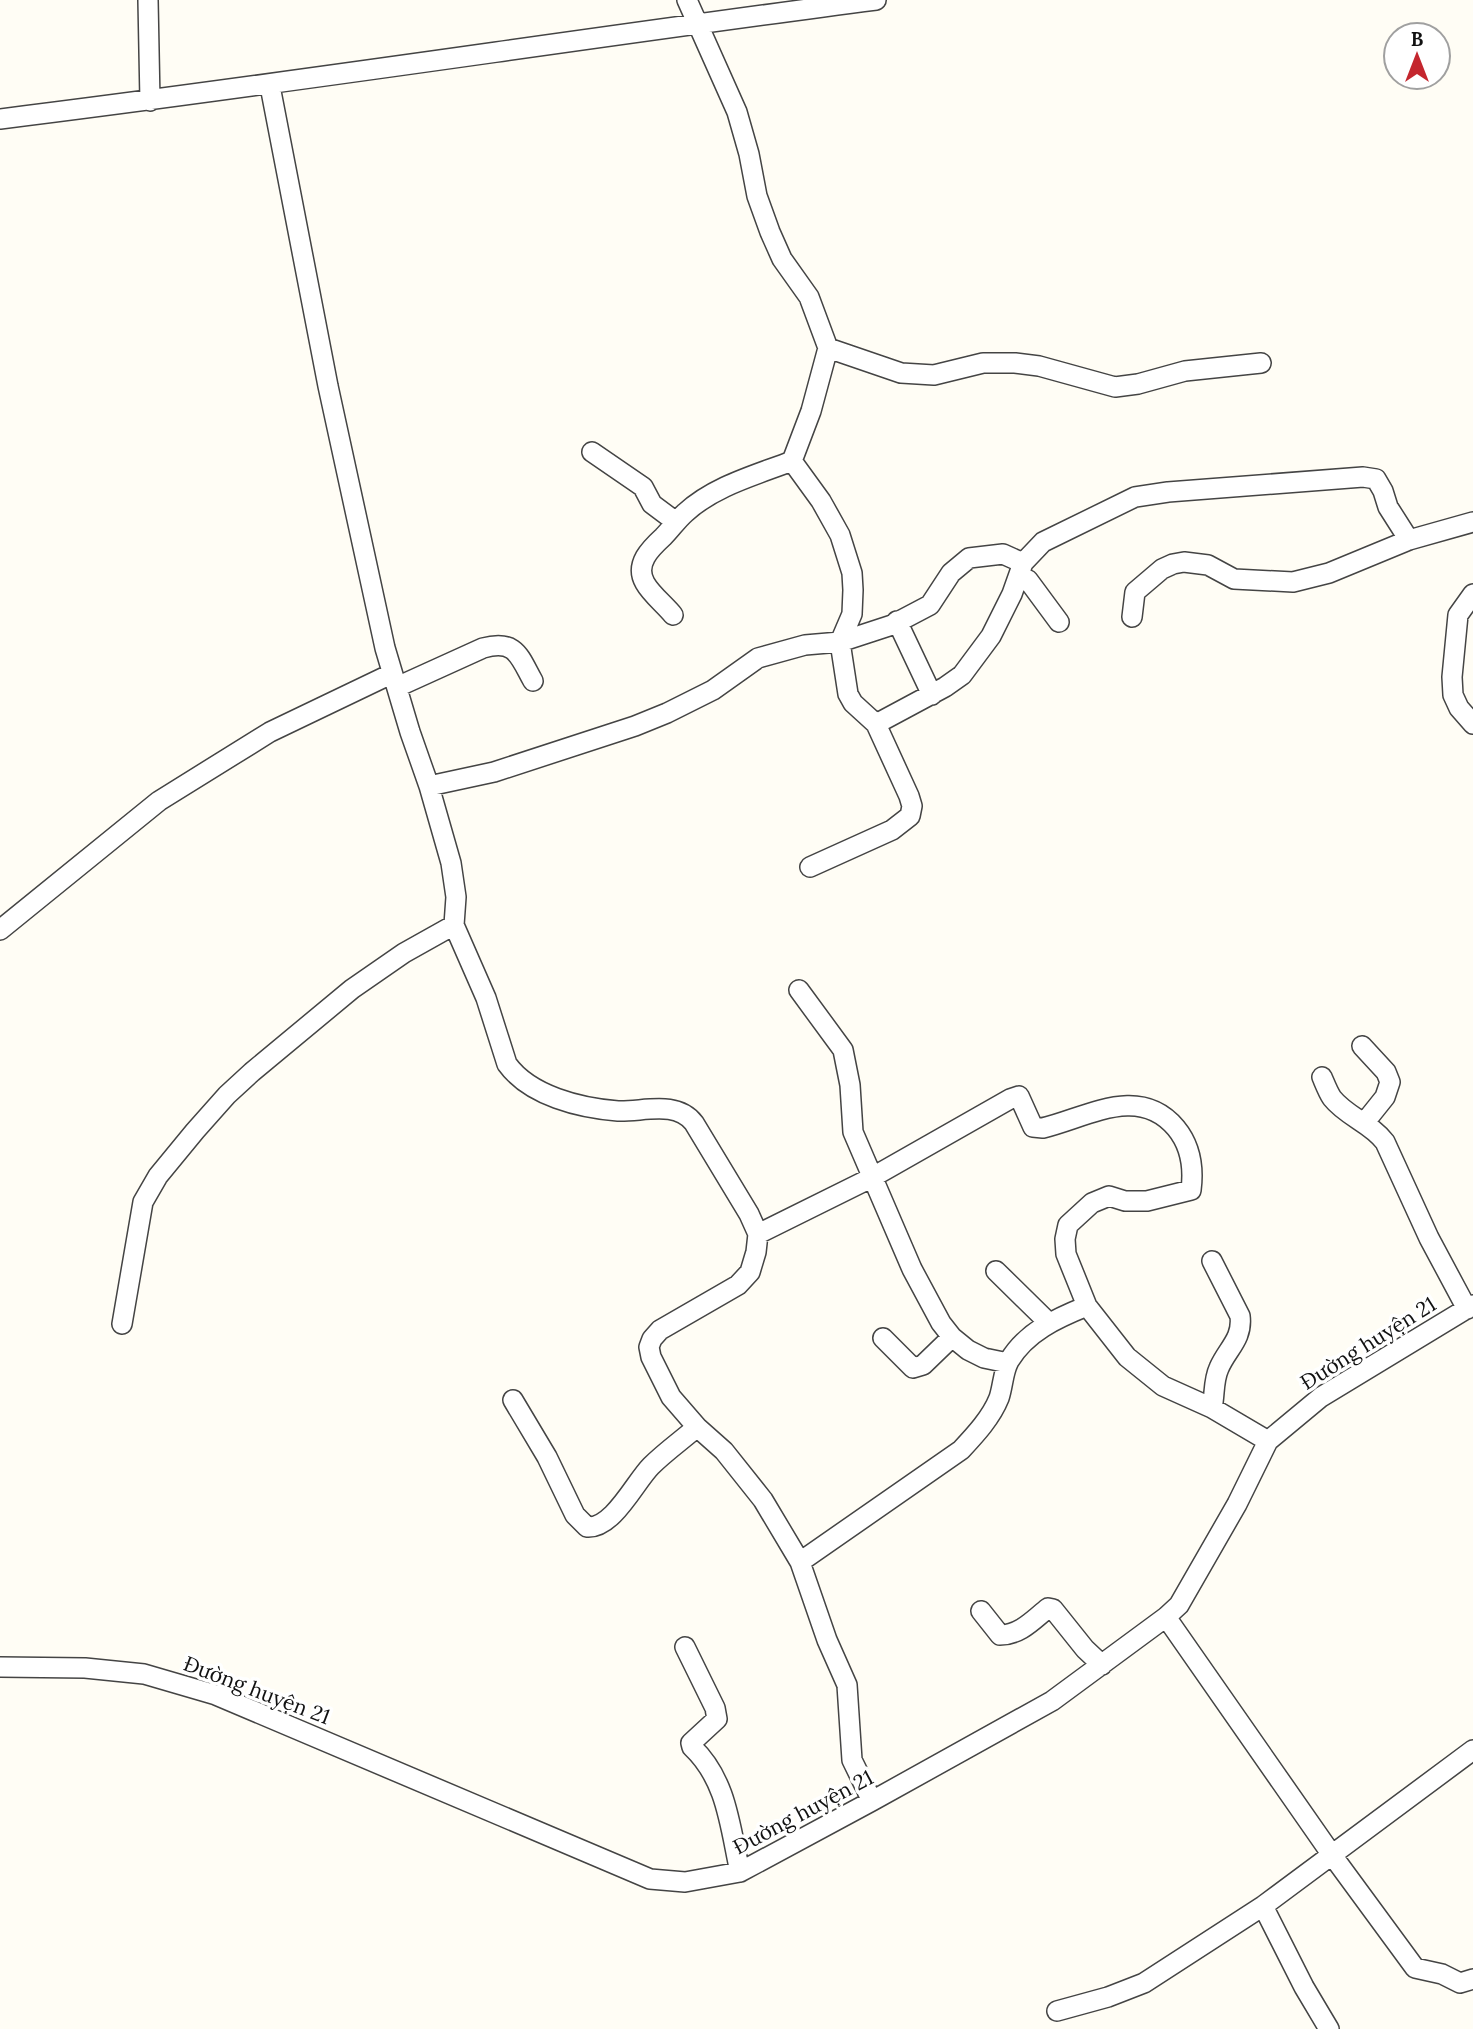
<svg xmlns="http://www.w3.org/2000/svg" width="1473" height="2029" viewBox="0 0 1473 2029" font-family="Lora,serif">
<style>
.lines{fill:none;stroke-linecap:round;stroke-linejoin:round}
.minor-casing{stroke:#444;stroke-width:22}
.minor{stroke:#fff;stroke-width:19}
.labels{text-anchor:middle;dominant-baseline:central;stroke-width:7;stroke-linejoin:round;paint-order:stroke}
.street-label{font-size:21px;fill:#111;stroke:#fff}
</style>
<rect width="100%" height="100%" fill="#fffdf5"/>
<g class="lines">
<g class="minor-casing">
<path id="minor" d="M148 0 150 101
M687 0 737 112 749 154 757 196 770 232 782 259 809 297 828 348 811 411 792 461 821 501 840 535 852 573 853 590 852 614 840 642 848 694 853 703 876 724 909 796 912 806 910 816 892 830 810 867
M270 86 328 386 385 648 410 732 429 786 451 863 456 897 454 925 486 998 507 1064C530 1096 580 1108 618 1111 643 1112 676 1100 694 1123L749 1214 758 1234 756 1252 750 1272 738 1285 660 1330 652 1339 649 1347 651 1357 671 1397 697 1427 724 1451 763 1500 800 1562 827 1640 847 1685 852 1760 872 1801
M0 119C293 83 584 38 876 0
M828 348 901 373 934 375 983 363H1015L1039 366 1115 387 1138 384 1185 371 1261 363
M592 452 643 487 652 504 676 522
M1020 577 1028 580 1059 622
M1473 594 1458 615 1452 677 1453 695 1459 708 1473 724
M673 615C665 605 651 594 645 583 634 564 651 548 663 537 671 529 677 520 685 513 714 486 756 475 792 461
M1132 617 1135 592 1162 569 1173 564 1184 562 1208 565 1234 579 1293 582 1329 573 1409 540 1473 522
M897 621 932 695
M397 687 483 648C516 639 519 656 533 681
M876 724 945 687 962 675 991 636 1012 594 1023 563 1043 542 1135 497 1168 492 1363 477 1376 479 1383 491 1388 507 1409 540
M429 786 494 772 635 726 667 713 713 690 758 658 805 645 840 642 892 625 930 605 951 573 969 558 1003 554 1023 563
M0 930 159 801 270 732 391 674
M799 990 843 1050 850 1085 853 1132 912 1269 941 1323 952 1337 968 1350 984 1358 1008 1363
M1362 1046 1386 1072 1390 1082 1385 1097 1365 1122
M1322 1077C1325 1084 1328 1092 1332 1098 1347 1117 1371 1123 1385 1142L1429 1238 1467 1309
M758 1234 871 1178 1010 1099 1019 1096 1033 1127 1043 1128C1088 1117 1139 1084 1176 1128 1190 1145 1194 1167 1191 1190L1147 1201H1125L1109 1196 1092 1203 1068 1225 1065 1239 1066 1254 1087 1306 1127 1357 1163 1386 1212 1408 1268 1441
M1212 1261 1240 1316C1243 1339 1227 1349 1219 1368 1213 1381 1215 1395 1212 1408
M996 1271 1049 1323
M122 1324 143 1202 158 1176 195 1131 227 1095 252 1072 352 989 404 953 454 925
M883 1338 913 1368 923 1365 952 1337
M513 1400 547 1457 575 1515 587 1527C613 1529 635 1482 651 1466 665 1452 682 1440 697 1427
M800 1562 961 1450C975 1435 991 1418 999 1398 1003 1386 1003 1372 1009 1361 1026 1332 1057 1318 1087 1306
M981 1611 1000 1635C1020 1635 1033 1620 1048 1608L1053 1609 1085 1649 1102 1665
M1166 1617 1332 1855 1415 1968 1442 1974 1460 1983 1473 1979
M685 1647 715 1708 717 1719 691 1743 692 1747C727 1780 730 1827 740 1872
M0 1667 85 1668 144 1674 216 1695 650 1879 685 1882 740 1872 872 1801 1052 1701 1166 1617 1179 1605 1237 1504 1268 1441 1321 1397 1473 1305
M1263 1906 1304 1987 1329 2029
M1057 2011 1108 1997 1144 1983 1263 1906 1473 1750"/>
</g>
<use href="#minor" class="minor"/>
</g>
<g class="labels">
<g class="street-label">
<text transform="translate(1368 1343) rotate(-32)">Đường huyện 21</text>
<text transform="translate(257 1690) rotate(21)">Đường huyện 21</text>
<text transform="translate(803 1812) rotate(-28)">Đường huyện 21</text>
</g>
</g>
<g transform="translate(1417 56)"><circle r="33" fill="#ffffff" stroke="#a0a0a0" stroke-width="2"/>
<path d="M0-5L12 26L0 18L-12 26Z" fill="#c4262e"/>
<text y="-10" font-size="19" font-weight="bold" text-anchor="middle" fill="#111111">B</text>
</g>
</svg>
